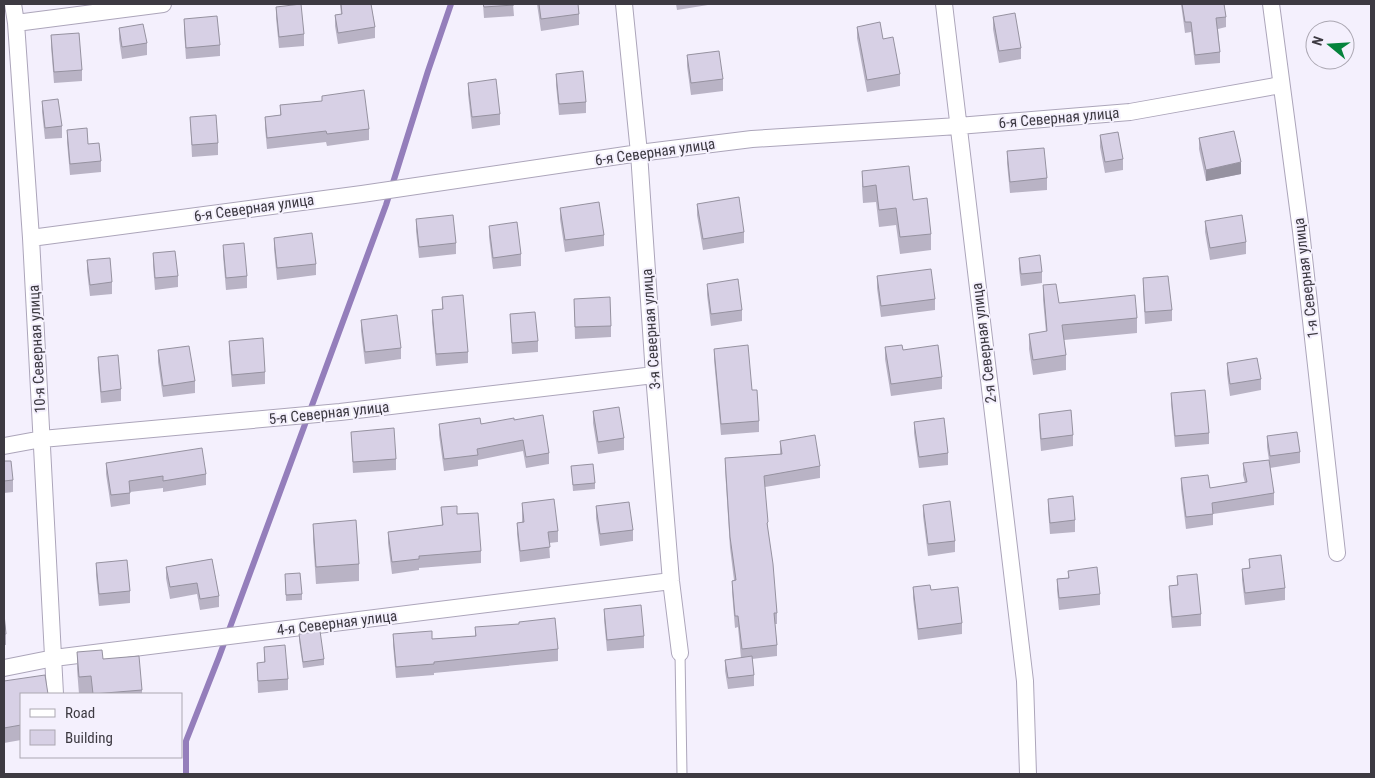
<svg xmlns="http://www.w3.org/2000/svg" width="1375" height="778" viewBox="0 0 1375 778" font-family="'Roboto Condensed',sans-serif">
<style>
.lines{fill:none;stroke-linecap:round;stroke-linejoin:round}
.stream{stroke:#947ebb;stroke-width:6}
.service-casing{stroke:#aca5ba;stroke-width:11}
.minor-casing{stroke:#aca5ba;stroke-width:18}
.service{stroke:#fff;stroke-width:9}
.minor{stroke:#fff;stroke-width:16}
.wall{fill:#b9b3c5}
.shaded-wall{fill:#9692a0}
.building{fill:#d7d0e5;stroke:#9692a0}
.labels{text-anchor:middle;dominant-baseline:central;stroke-width:4;stroke-linejoin:round;paint-order:stroke}
.street-label{font-size:15px;fill:#3d3a42;stroke:#f4f0fd}
</style>
<rect width="100%" height="100%" fill="#f4f0fd"/>
<g class="lines">
<path class="stream" d="M186 774V741L219 657 386 205 428 71 451 4"/>
<g class="service-casing">
<path id="service" d="M680 653 682 774"/>
</g>
<g class="minor-casing">
<path id="minor" d="M13 4 16 23 31 238 55 694
M624 4 639 153 654 375 671 581 680 653
M944 4 1025 681 1028 774
M1271 4 1301 231 1337 553
M16 23 163 4
M31 238 362 194 639 153 752 139 958 126 1130 112 1281 85
M4 446 42 439 340 412 654 375
M4 668 54 658 671 581"/>
</g>
<use href="#service" class="service"/>
<use href="#minor" class="minor"/>
</g>
<path class="wall" d="M340 4H371L375 27V38L338 44 335 26V15L341 14Z
M483 4H513L514 16 484 18Z
M537 4H578L579 14V25L541 31Z
M676 4H714L677 10Z
M1181 4H1224L1226 17V27L1218 29 1220 52V63L1195 65 1191 32 1185 33Z
M276 7 304 34V46L279 48 276 18Z
M993 17 1021 48V59L999 63 993 29Z
M184 19 220 45V56L186 59 184 31Z
M857 27 883 39 900 74V86L867 92 857 38Z
M119 28 147 43V55L122 59 119 39Z
M51 35 82 70V81L54 83 51 47Z
M687 55 723 79V91L691 95 687 66Z
M556 74 586 102V113L559 115 556 85Z
M468 83 500 114V125L472 129 468 94Z
M322 96 369 129V140L327 146 326 142 267 149 265 128V117L280 115V105L322 101Z
M42 101 62 126V138L45 139 42 112Z
M190 117 218 143V155L192 157Z
M67 130 88 144 101 161V172L70 175 67 142Z
M1100 135 1123 159V170L1105 173 1100 147Z
M1199 138 1241 174 1206 181 1199 149Z
M1007 151 1047 178V190L1010 193 1007 163Z
M862 171 913 200 931 234V250L900 254 896 225 879 227 876 202 863 203 862 188Z
M697 204 744 232V243L703 250 697 215Z
M560 208 604 235V246L565 252 560 219Z
M416 219 456 243V254L419 258 416 231Z
M1205 221 1246 242V254L1210 260 1205 232Z
M489 226 521 254V266L493 269 489 237Z
M274 238 316 264V275L277 280 274 249Z
M223 245 247 276V288L226 290 223 256Z
M153 253 178 276V287L155 290 153 265Z
M1019 258 1042 272V283L1021 286 1019 269Z
M87 260 112 282V294L90 296 87 271Z
M877 276 935 299V310L881 317 877 288Z
M1143 278 1172 310V321L1145 324 1143 290Z
M707 284 742 310V321L711 326 707 295Z
M1043 285 1059 303 1137 318V333L1064 340 1066 355V370L1033 375 1029 349V334L1046 332 1043 300Z
M442 297 468 352V363L436 366 432 322V310L442 309Z
M574 299 611 326V337L575 339Z
M510 314 538 341V352L512 354Z
M361 320 401 348V359L365 364 361 331Z
M229 341 265 372V384L232 387 229 352Z
M885 347 903 350 942 377V389L891 396 885 359Z
M714 349 752 390 759 421V432L721 435 714 360Z
M158 350 195 381V393L163 397 158 362Z
M98 357 121 389V401L101 403 98 368Z
M1227 363 1261 379V390L1230 396 1227 374Z
M1171 393 1209 433V444L1175 447 1171 404Z
M593 411 624 438V450L598 454 593 423Z
M1039 414 1073 435V446L1041 451 1039 426Z
M514 420 549 453V464L526 468 523 451 478 460V466L444 471 439 435V424H481Z
M914 422 948 453V465L919 468 914 433Z
M351 432 396 459V470L353 473Z
M1267 436 1300 452V463L1270 468 1274 493V505L1213 514V525L1186 529 1181 489V478L1210 488 1245 483 1243 475V463L1269 460 1267 447Z
M780 441 820 466V478L765 487 768 531 777 613V624H775L777 645V656L752 659 754 675V686L728 689 725 671V660L741 658 738 627 735 628 732 592V581L734 580 730 548 725 469V458L780 454Z
M4 461 13 480V492L4 493Z
M106 463 206 474V485L163 492V488L130 492V504L111 507 106 474Z
M571 466 595 483V489L573 491Z
M1048 499 1075 520V532L1050 534 1048 510Z
M522 503 558 531V542L549 543 550 558 520 562 517 534V523L522 522Z
M923 505 955 541V552L928 556 923 516Z
M596 506 633 530V541L600 546 596 518Z
M441 507 457 514 481 551V563L419 568V570L392 574 388 543V532L442 525Z
M313 524 359 564V581L316 584 313 540Z
M212 559 219 596V607L200 610 197 594 170 599 166 578V567Z
M1249 559 1285 588V600L1245 605 1242 580V569L1249 568Z
M96 563 130 591V603L99 606 96 575Z
M1068 571 1100 594V605L1059 610 1057 590V579L1068 578Z
M285 574 302 594V600L286 601Z
M1177 576 1201 614V626L1172 628 1169 598V586L1177 585Z
M913 587 931 590 962 623V634L918 640 913 598Z
M604 609 644 636V648L607 651 604 620Z
M4 614 6 634V645H4Z
M475 627 558 649V661L434 673V675L396 678 393 645V634L432 639 475 636Z
M299 634 324 659V665L303 668 299 640Z
M264 647 288 679V690L258 693 257 663H264Z
M77 652 103 659 142 690V694H91V693L79 694 77 669Z
M4 681 21 694V740L4 743Z"/>
<path class="shaded-wall" d="M1241 162V174L1206 181V170Z"/>
<path class="building" d="M301 4 304 34 279 37 276 7Z
M341 4H371L375 27 338 33 335 15 342 14Z
M483 4H513L514 5 484 7Z
M539 4H578L579 14 541 19Z
M1182 4H1224L1226 17 1216 18 1220 52 1195 55 1191 22H1185Z
M1015 13 1021 48 999 51 993 17Z
M217 16 220 45 186 48 184 19Z
M880 22 883 39 893 37 900 74 867 80 857 27Z
M143 24 147 43 122 47 119 28Z
M79 33 82 70 54 72 51 35Z
M719 51 723 79 691 83 687 55Z
M583 71 586 102 559 104 556 74Z
M496 79 500 114 472 117 468 83Z
M364 90 369 129 327 134 326 131 267 138 265 117 281 115 280 105 322 101V96Z
M58 99 62 126 45 128 42 101Z
M216 115 218 143 192 145 190 117Z
M87 128 88 144 99 143 101 161 70 164 67 130Z
M1234 131 1241 162 1206 170 1199 138Z
M1118 132 1123 159 1105 162 1100 135Z
M1044 148 1047 178 1010 182 1007 151Z
M909 166 913 200 927 198 931 234 900 237 896 208 879 210 876 185 863 187 862 171Z
M739 197 744 232 703 239 697 204Z
M599 202 604 235 565 240 560 208Z
M453 215 456 243 419 247 416 219Z
M1242 215 1246 242 1210 248 1205 221Z
M517 222 521 254 493 258 489 226Z
M312 233 316 264 277 268 274 238Z
M244 243 247 276 226 278 223 245Z
M175 251 178 276 155 278 153 253Z
M1040 255 1042 272 1021 274 1019 258Z
M110 258 112 282 90 285 87 260Z
M931 269 935 299 881 306 877 276Z
M1168 276 1172 310 1145 312 1143 278Z
M738 279 742 310 711 314 707 284Z
M1056 284 1059 303 1135 295 1137 318 1062 325 1066 355 1033 360 1029 334 1047 331 1043 285Z
M463 295 468 352 436 354 432 310 443 309 442 297Z
M610 297 611 326 575 327 574 299Z
M535 312 538 341 512 343 510 314Z
M397 315 401 348 365 352 361 320Z
M263 338 265 372 232 375 229 341Z
M748 345 752 390H757L759 421 721 424 714 349Z
M902 345 903 350 938 345 942 377 891 384 885 347Z
M189 346 195 381 163 386 158 350Z
M118 355 121 389 101 392 98 357Z
M1257 358 1261 379 1230 384 1227 363Z
M1205 390 1209 433 1175 436 1171 393Z
M619 407 624 438 598 442 593 411Z
M1071 410 1073 435 1041 439 1039 414Z
M543 415 549 453 526 457 523 440 477 449 478 455 444 459 439 424 480 418 481 424 514 418V420Z
M944 418 948 453 919 457 914 422Z
M394 428 396 459 353 462 351 432Z
M1297 432 1300 452 1270 456 1267 436Z
M815 435 820 466 764 476 768 522 767 523 773 564 777 613H774L777 645 742 649 738 616H735L732 581 736 580 730 537 725 458 782 454 780 441Z
M202 448 206 474 163 481V476L129 481 130 493 111 495 106 463Z
M1269 460 1274 493 1212 503 1213 514 1186 517 1181 478 1208 475 1210 488 1247 482 1243 463Z
M4 461H11L13 480 4 481Z
M593 464 595 483 573 485 571 466Z
M1073 496 1075 520 1050 523 1048 499Z
M554 499 558 531 548 532 550 547 520 551 517 523 524 522 522 503Z
M950 501 955 541 928 544 923 505Z
M629 502 633 530 600 534 596 506Z
M457 506V514L478 513 481 551 419 556V559L392 562 388 532 443 525 441 507Z
M356 520 359 564 316 567 313 524Z
M1281 555 1285 588 1245 593 1242 569 1250 568 1249 559Z
M212 559 219 596 200 599 197 583 170 587 166 567Z
M127 560 130 591 99 594 96 563Z
M1097 567 1100 594 1059 598 1057 579 1069 578 1068 571Z
M300 573 302 594 286 595 285 574Z
M1197 574 1201 614 1172 617 1169 586 1178 585 1177 576Z
M930 585 931 590 958 587 962 623 918 629 913 587Z
M641 605 644 636 607 640 604 609Z
M4 614 6 634H4Z
M555 618 558 649 434 662V664L396 667 393 634 432 631V639L476 636 475 627 519 624V622Z
M320 631 324 659 303 662 299 634Z
M285 645 288 679 258 681 257 663 265 662 264 647Z
M102 650 103 659 139 656 142 690 93 694 91 676 79 677 77 652Z
M752 656 754 675 728 678 725 660Z
M45 675 48 694H21V725L4 728V681Z"/>
<g class="labels">
<g class="street-label">
<text transform="translate(1059 118) rotate(-5)">6-я Северная улица</text>
<text transform="translate(655 152) rotate(-8)">6-я Северная улица</text>
<text transform="translate(254 208) rotate(-8)">6-я Северная улица</text>
<text transform="translate(1306 278) rotate(-97)">1-я Северная улица</text>
<text transform="translate(651 329) rotate(-94)">3-я Северная улица</text>
<text transform="translate(984 343) rotate(-97)">2-я Северная улица</text>
<text transform="translate(37 349) rotate(-93)">10-я Северная улица</text>
<text transform="translate(329 413) rotate(-6)">5-я Северная улица</text>
<text transform="translate(337 623) rotate(-7)">4-я Северная улица</text>
</g>
</g>
<rect width="1375" height="778" fill="none" stroke="#3d3a42" stroke-width="10"/>
<rect x="20" y="693" width="162" height="65" fill="#f4f0fd" stroke="#aba7b2"/>
<rect x="30" y="709" width="25" height="8" fill="#ffffff" stroke="#aba7b2"/>
<text x="65" y="718" font-size="15" fill="#3d3a42">Road</text>
<rect x="30" y="730" width="25" height="15" fill="#d7d0e5" stroke="#aba7b2"/>
<text x="65" y="743" font-size="15" fill="#3d3a42">Building</text>
<g transform="translate(1330 45) rotate(288)"><circle r="24" fill="#f4f0fd" stroke="#aba7b2"/>
<path d="M0-4L9 19L0 12L-9 19Z" fill="#05833c"/>
<text y="-8" font-size="14" font-weight="bold" text-anchor="middle" fill="#3d3a42">N</text>
</g>
</svg>
